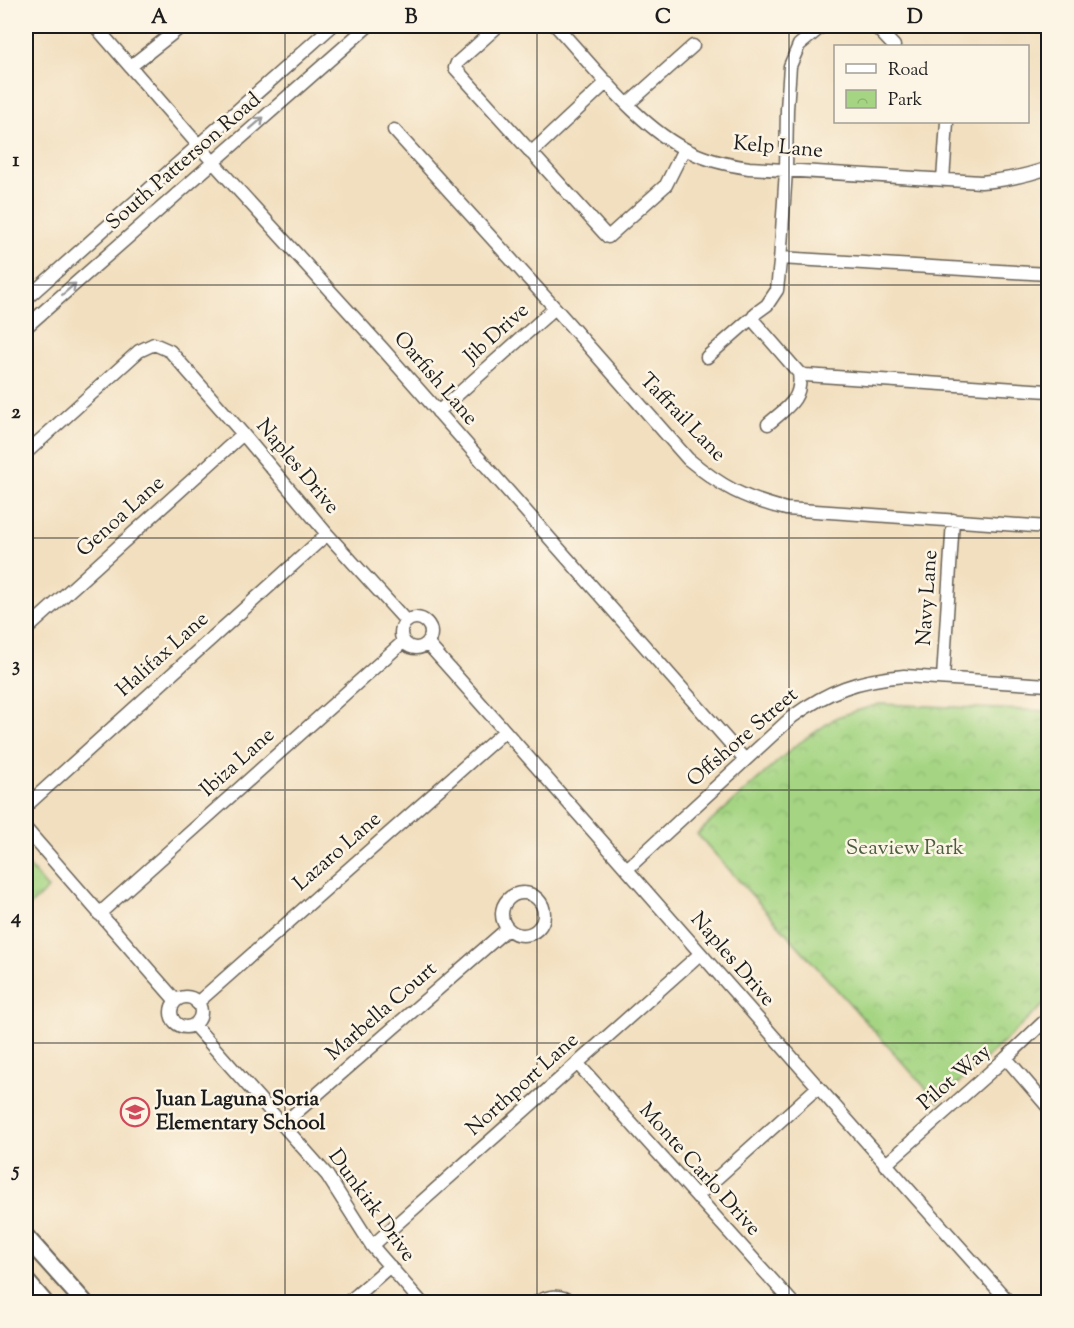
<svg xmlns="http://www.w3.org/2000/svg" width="1074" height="1328" viewBox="0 0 1074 1328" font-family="'Sorts Mill Goudy',serif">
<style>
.park{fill:url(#park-crowns);stroke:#607850;stroke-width:1.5}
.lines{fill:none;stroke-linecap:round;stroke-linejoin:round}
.minor-casing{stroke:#676055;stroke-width:15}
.major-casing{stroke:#676055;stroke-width:20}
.minor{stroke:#fff;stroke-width:12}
.major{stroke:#fff;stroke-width:16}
.oneway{stroke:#999}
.grid{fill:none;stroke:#1c1c1c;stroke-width:1.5;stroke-opacity:0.55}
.labels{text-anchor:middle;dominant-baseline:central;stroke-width:5;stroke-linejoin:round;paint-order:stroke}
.street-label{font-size:21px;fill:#1c1c1c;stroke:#fcf5e5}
.park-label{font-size:21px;fill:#4c5d40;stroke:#fcf5e5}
.poi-label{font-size:21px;font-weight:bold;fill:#1c1c1c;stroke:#fcf5e5;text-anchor:start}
.neatline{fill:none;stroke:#1c1c1c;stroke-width:2}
.grid-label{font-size:20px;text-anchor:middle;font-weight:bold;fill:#1c1c1c}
</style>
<defs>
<pattern id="park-crowns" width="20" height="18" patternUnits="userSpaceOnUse" patternTransform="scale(1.5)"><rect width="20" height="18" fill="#a5d583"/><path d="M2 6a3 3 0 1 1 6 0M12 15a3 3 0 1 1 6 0" fill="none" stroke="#8db671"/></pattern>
</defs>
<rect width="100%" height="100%" fill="#fcf5e5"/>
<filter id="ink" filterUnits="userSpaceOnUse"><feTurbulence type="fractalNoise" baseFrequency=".0167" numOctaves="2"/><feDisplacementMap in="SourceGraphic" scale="12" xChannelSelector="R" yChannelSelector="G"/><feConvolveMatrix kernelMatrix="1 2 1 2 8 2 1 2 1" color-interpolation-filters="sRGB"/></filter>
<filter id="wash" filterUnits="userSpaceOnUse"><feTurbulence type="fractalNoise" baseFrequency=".008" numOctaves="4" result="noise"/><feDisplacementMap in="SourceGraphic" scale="24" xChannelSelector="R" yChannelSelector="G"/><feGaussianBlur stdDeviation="1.35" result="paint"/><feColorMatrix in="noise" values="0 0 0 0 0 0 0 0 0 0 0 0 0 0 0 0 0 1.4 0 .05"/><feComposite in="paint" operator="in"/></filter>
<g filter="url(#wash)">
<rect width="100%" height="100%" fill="#f2dfbf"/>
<path class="park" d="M879 704 1048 711V1001L938 1102 697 834 795 746 837 717Z
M26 863 48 889 26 909Z"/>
</g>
<g filter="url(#ink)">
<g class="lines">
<g class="minor-casing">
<path id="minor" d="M95 26 213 162 382 348 745 760
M498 26 457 63 455 68 604 233 608 237 666 185 684 149
M556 26C593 66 641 130 691 152 709 161 729 165 749 168L981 182C1005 180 1026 176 1048 168
M822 26 799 45 790 66 787 109 786 170 780 262 777 290 767 305 756 313 752 319 799 373 805 375 1048 391
M875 26 894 46
M131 66 182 26
M628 104 693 46
M394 130 555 308 688 459C722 487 743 498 786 509L1048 527
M531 153 607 82
M943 180 947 122
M780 258 1048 274
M26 299 332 26
M26 327 368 26
M707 357 748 321 752 319
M438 412 555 308
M768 424C786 408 803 400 799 373
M26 453 139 351 154 344 170 351 243 434 327 534 406 621
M401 633a15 15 0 1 1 30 0a15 15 0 1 1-30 0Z
M26 630 243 434
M427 643C622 862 813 1084 1009 1302
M943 678 953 520
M26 806 327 534
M26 829 176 1001
M627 869 792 717C829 690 858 680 904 676L1048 685
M502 914a21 21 0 1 1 42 0a21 21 0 1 1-42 0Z
M99 914 403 642
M171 1012a15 15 0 1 1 30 0a15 15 0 1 1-30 0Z
M197 1003 505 731
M194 1025 327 1175 372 1246 421 1302
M1006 1058 1048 1107
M577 1063 792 1302
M283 1124 507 929
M885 1165 1006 1058 1048 1018
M697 1196 818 1087
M372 1246 700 954
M358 1294 390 1266
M348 1302 358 1294 366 1302
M537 1302C548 1296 561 1294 571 1302"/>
</g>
<g class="major-casing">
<path id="major" d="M1045 26 1048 30
M26 1237 84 1302
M26 1281 44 1302"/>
</g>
<use href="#minor" class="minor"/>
<use href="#major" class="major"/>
</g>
<defs><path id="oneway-shaft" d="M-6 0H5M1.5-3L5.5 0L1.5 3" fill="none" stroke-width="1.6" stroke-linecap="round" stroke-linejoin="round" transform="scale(1.5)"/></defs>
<g class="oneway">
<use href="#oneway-shaft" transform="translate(257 123) rotate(-41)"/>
<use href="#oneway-shaft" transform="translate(69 289) rotate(-41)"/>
</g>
</g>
<path class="grid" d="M285 26V1302M537 26V1302M789 26V1302M26 285H1048M26 538H1048M26 790H1048M26 1043H1048"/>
<defs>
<g id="school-ring" transform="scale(1.5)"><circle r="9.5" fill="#fcf5e5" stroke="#d1495b" stroke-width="1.5"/><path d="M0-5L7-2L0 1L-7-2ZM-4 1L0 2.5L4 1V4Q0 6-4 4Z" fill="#d1495b"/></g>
</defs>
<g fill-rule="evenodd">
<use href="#school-ring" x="135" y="1112"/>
</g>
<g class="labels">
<g class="street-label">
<text transform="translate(778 148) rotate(5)">Kelp Lane</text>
<text transform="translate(184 162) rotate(-41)">South Patterson Road</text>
<text transform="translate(497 334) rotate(-42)">Jib Drive</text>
<text transform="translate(435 379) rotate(49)">Oarfish Lane</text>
<text transform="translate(682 418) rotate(46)">Taffrail Lane</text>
<text transform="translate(297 467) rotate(50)">Naples Drive</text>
<text transform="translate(121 517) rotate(-42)">Genoa Lane</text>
<text transform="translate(928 598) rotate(-86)">Navy Lane</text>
<text transform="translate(163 655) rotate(-42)">Halifax Lane</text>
<text transform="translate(743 738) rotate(-41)">Offshore Street</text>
<text transform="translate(238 763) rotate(-42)">Ibiza Lane</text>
<text transform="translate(338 852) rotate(-41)">Lazaro Lane</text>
<text transform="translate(732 960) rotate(49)">Naples Drive</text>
<text transform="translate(382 1012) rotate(-41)">Marbella Court</text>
<text transform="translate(955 1078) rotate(-41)">Pilot Way</text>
<text transform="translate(523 1085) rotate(-42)">Northport Lane</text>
<text transform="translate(699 1170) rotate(48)">Monte Carlo Drive</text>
<text transform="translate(371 1206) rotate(54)">Dunkirk Drive</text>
</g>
<g class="park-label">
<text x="905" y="849">Seaview Park</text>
</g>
<g class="poi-label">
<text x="156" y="1100">Juan Laguna Soria<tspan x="156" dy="24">Elementary School</tspan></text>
</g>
</g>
<rect width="1074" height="1328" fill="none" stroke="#fcf5e5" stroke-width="66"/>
<rect x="834" y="45" width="195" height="78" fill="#fcf5e5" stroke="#a29e95" stroke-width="1.5"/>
<rect x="846" y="64" width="30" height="9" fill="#ffffff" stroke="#a29e95" stroke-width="1.5"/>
<text x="888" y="75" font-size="18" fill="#1c1c1c">Road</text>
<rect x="846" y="90" width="30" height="18" fill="url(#park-crowns)" stroke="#a29e95" stroke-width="1.5"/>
<text x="888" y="105" font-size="18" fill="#1c1c1c">Park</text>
<rect x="33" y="33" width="1008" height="1262" class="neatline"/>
<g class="grid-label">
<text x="159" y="23">A</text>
<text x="411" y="23">B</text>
<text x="663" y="23">C</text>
<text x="915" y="23">D</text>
<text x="16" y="166">1</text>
<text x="16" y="418">2</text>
<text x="16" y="671">3</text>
<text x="16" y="923">4</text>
<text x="16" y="1176">5</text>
</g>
</svg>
